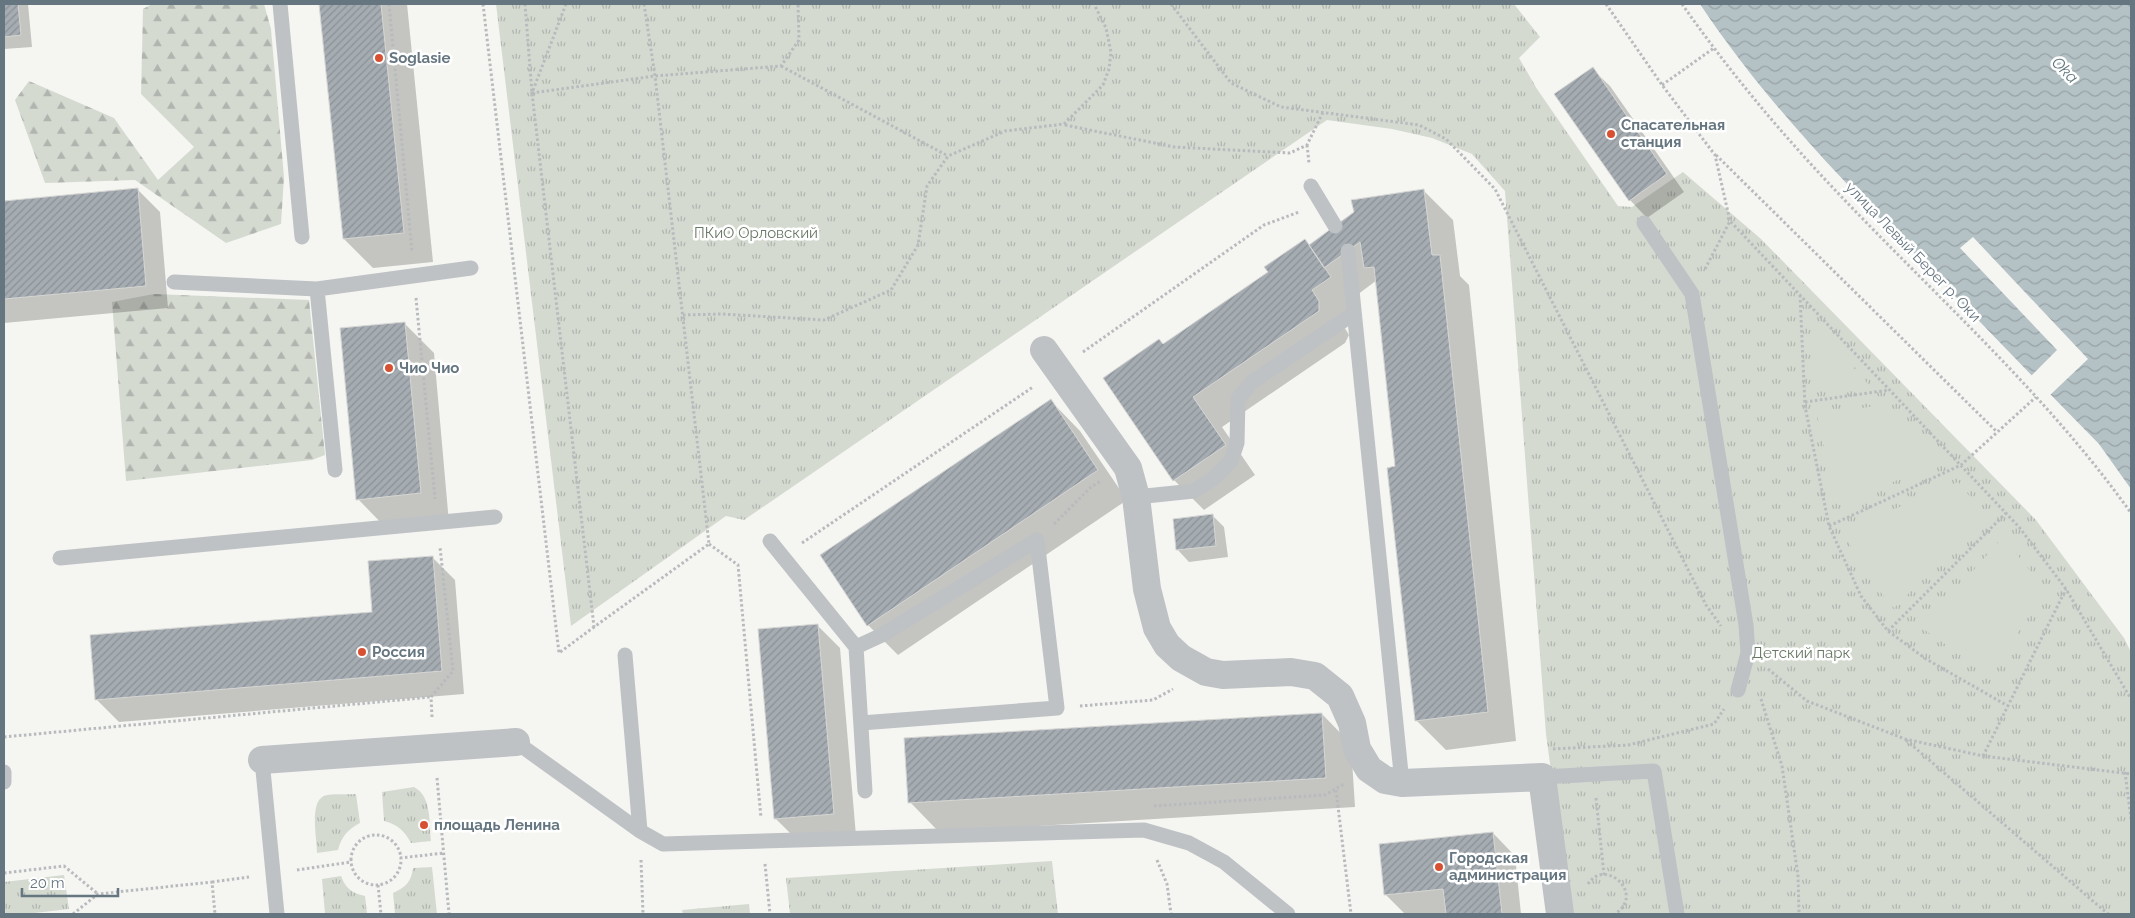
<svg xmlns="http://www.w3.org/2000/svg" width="2135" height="918" viewBox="0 0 2135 918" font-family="Raleway,sans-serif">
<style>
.grass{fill:url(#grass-tufts)}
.forest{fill:url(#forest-firs)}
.garden{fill:#d5dad1}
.water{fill:url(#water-waves)}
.pier{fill:#f5f5f2}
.shadow{fill:#0003}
.building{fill:url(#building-hatch);stroke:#d6d6d4}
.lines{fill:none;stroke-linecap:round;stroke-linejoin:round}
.path{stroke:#b8bbbd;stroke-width:3;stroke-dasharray:2.5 2.5;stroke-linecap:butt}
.service{stroke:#bec2c5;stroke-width:15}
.minor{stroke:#bec2c5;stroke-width:28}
.poi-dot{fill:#d65031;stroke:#fff;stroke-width:2}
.labels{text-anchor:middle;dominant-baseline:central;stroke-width:5;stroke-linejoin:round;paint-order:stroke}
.poi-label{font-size:15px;font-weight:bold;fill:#667681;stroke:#fff;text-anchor:start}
.park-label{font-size:15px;fill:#697865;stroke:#fff}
.street-label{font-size:15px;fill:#667681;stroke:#fff}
.water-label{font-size:16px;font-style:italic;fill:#62777e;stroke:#fff}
</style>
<defs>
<pattern id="grass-tufts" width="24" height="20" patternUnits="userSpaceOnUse" patternTransform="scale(1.25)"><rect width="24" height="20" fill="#d5dad1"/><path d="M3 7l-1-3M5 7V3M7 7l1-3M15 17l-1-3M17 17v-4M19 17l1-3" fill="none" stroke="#b1b5af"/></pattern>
<pattern id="forest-firs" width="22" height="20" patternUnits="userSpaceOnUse" patternTransform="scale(1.25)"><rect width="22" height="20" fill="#d5dad1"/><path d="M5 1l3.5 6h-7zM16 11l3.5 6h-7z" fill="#b1b5af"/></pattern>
<pattern id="water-waves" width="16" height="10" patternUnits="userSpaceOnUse" patternTransform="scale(1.25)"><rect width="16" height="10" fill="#b5c2c5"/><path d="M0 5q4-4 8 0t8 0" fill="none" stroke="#97a2a5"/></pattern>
<pattern id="building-hatch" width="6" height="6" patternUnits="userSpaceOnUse" patternTransform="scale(1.25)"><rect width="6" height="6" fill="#a6adb2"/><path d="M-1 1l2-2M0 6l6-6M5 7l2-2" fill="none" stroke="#8b9196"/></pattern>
</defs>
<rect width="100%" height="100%" fill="#f5f5f2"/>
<path class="grass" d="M496 4H1514L1540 37 1519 58 1537 89 1618 206 1632 207 1683 172 1761 239 2036 520 2124 638 2131 652V914H1570L1546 734 1505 191 1472 154 1432 138 1392 129 1327 120 744 520 726 516 571 626Z
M414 787C432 796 429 823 431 841L411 843C404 830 398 825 384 821L382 792Z
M356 794 360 823C347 830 342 836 338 850L317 853C317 839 309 802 324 796 332 793 347 795 356 794Z
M1052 861 1058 914H790L786 878Z
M432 867 437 914H395L393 893C406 887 411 882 413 868Z
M64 875 69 909 26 914H4V882Z
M341 876C346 889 352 893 365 896L367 914H325L322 879Z
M749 904 750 914H683L682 910Z"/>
<path class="forest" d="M152 4H264L271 29 284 177 281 224 226 243 135 180 45 183 15 100 29 81 114 118 158 180 194 147 141 94 143 9Z
M154 294 309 300 325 455 312 460 126 481 112 302Z"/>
<path class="garden" d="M1811 320 1868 384 1817 392Z
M1888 404 1939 463 1837 505 1817 415Z
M1958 482 1986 516 1894 608 1867 576 1843 531Z
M2003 537 2045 590 1991 676 1922 628Z"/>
<path class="water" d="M1700 4H2131V489L2099 444C2035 379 1972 314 1909 248 1834 172 1759 93 1700 4Z"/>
<path class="pier" d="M1973 237 2088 359 2049 396 2030 377 2057 350 1960 248Z"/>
<path class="shadow" d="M4 4H28L32 47 4 49Z
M320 4H407L433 262 373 268 344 239Z
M1592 69 1610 86 1684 192 1647 218 1630 200 1556 94Z
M137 189 160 212 168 308 4 323V201Z
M1423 190 1453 220 1460 276 1469 285 1516 741 1446 750 1416 720 1396 467 1377 280 1353 298 1359 307 1340 320 1349 335 1345 343 1222 427 1255 475 1204 510 1174 480 1164 345 1310 246Z
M404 323 434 353 449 523 387 529 358 499Z
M1051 401 1080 431 1127 500 898 655 868 625 822 556Z
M1212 515 1224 527 1228 557 1189 562 1177 549Z
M432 557 455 580 464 694 119 722 96 699 373 613Z
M817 625 840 648 856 836 798 841 775 818Z
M1322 714 1351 744 1355 807 939 832 910 802Z
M1493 833 1515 856 1521 914H1405L1385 894Z"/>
<path class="building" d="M4 4H18L21 35 4 37Z
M319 4H381L404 233 343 239Z
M1593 67 1667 174 1629 201 1554 94Z
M138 188 146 286 4 299V201Z
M1424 189 1432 255H1440L1488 712 1415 721 1387 468 1395 466 1374 267 1364 268 1360 242 1324 268 1309 245 1354 212 1351 200Z
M1305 239 1331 277 1312 290 1319 301V311L1193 397 1226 445 1173 481 1103 378 1159 339 1163 344 1268 272 1264 267Z
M405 322 421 493 356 500 340 328Z
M1051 399 1098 470 867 626 820 555Z
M1213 514 1216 546 1176 550 1173 519Z
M433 556 442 671 95 700 90 635 372 612 368 561Z
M818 624 834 814 774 819 758 629Z
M1322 713 1326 778 908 803 904 738Z
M1493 832 1502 914H1446L1443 889 1384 895 1379 844Z"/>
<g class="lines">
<path class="path" d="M389 4 412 252
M483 4 559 653 594 627
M525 4 532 93 594 627 709 544 655 76 644 4
M566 4 532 93 655 76 781 66 799 40 798 4
M1171 4 1231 83 1281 107 1419 125 1446 139 1495 189 1706 605 1721 626
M1606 4 1662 85 1715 155 1730 221 2019 527 2066 589 2131 699
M1682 4C1724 64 1770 120 1820 174 1924 286 2042 388 2131 513
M781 66 948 156
M1662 85 1714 48
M1065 125 1174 147 1290 153 1307 145 1323 112
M1307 145 1309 163
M1716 155 1997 432
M1705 269 1730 221
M1800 295 1805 406 1829 526 1861 596 1888 631 1926 659 2008 706
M416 298 435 499
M683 315 721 314 824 320 891 290 918 245 927 186 948 156 1005 131 1064 124 1103 85 1109 69 1111 52 1106 28 1094 4
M1083 352 1264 225 1299 212
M1805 402 1889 390
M1054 524 1091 487 1101 481
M1829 526 1961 465 2036 397
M802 543 1033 387
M709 544 738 565 761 818
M1888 631 2006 513
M1768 669 1807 701 1905 739 1983 756 2131 774
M1761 699 1782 766 1798 876 1799 914
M1080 706 1153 700 1173 689
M432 717 431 697 453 671 440 547
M4 737 431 697
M1906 740 2108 914
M1553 749 1628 745 1714 724 1724 709
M1983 756 2066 589
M2125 772 2131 819
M437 778 449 914
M1336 790 1351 914
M1596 798 1604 875
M1154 806 1325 795 1344 784
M351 860a25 25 0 1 1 50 0a25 25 0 1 1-50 0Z
M400 858 444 853
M641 860 643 914
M1157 860 1167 884 1171 914
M765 864 770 914
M297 870 351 862
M4 873 64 866 98 894
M212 882 249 877
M1588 884C1605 857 1646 894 1615 914
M378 885 381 914
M73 914 98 894 212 882 215 914"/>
<path class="service" d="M280 4 302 237
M1311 186 1335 226
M1644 223 1692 294 1746 625 1748 653 1738 690
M1348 251 1402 783
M174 282 317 289 471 268
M317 289 335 470
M1136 497 1194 491 1214 478 1231 461 1237 443 1238 399 1252 382 1353 314
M770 541 856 647 865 791
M60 558 495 517
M856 647 882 635 1037 540 1057 708 861 723
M625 655 640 831
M516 742 640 831 663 844 1144 830 1189 843 1224 862 1288 914
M262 760 277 914
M4 772V782
M1542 777 1654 771 1677 914"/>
<path class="minor" d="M1044 350 1128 468 1136 497 1147 589 1157 628 1167 645 1181 658 1206 672 1223 675 1291 672 1315 676 1340 696 1352 723 1357 749 1369 769 1385 780 1402 783 1542 777 1560 914
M262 760 516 742"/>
</g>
<g class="poi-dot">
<circle cx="379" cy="58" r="5"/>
<circle cx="1611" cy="134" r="5"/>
<circle cx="389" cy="368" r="5"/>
<circle cx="362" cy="652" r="5"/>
<circle cx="424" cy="825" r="5"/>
<circle cx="1439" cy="867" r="5"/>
</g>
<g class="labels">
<g class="poi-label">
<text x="389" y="58">Soglasie</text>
<text x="1621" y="125">Спасательная<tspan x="1621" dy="17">станция</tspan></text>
<text x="399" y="368">Чио Чио</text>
<text x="372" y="652">Россия</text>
<text x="434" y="825">площадь Ленина</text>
<text x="1449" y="858">Городская<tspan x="1449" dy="17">администрация</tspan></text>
</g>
<g class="park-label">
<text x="756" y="233">ПКиО Орловский</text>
<text x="1801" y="653">Детский парк</text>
</g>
<g class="street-label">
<text transform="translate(1913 252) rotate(46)">улица Левый Берег р. Оки</text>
</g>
<g class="water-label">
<text transform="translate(2065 70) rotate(45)">Oka</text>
</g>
</g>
<rect width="2135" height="918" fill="none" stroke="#667681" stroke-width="10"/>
<path d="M22 888v8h96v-8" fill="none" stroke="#667681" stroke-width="2.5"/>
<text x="30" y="888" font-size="15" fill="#667681" stroke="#ffffff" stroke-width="4" paint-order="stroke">20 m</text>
</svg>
